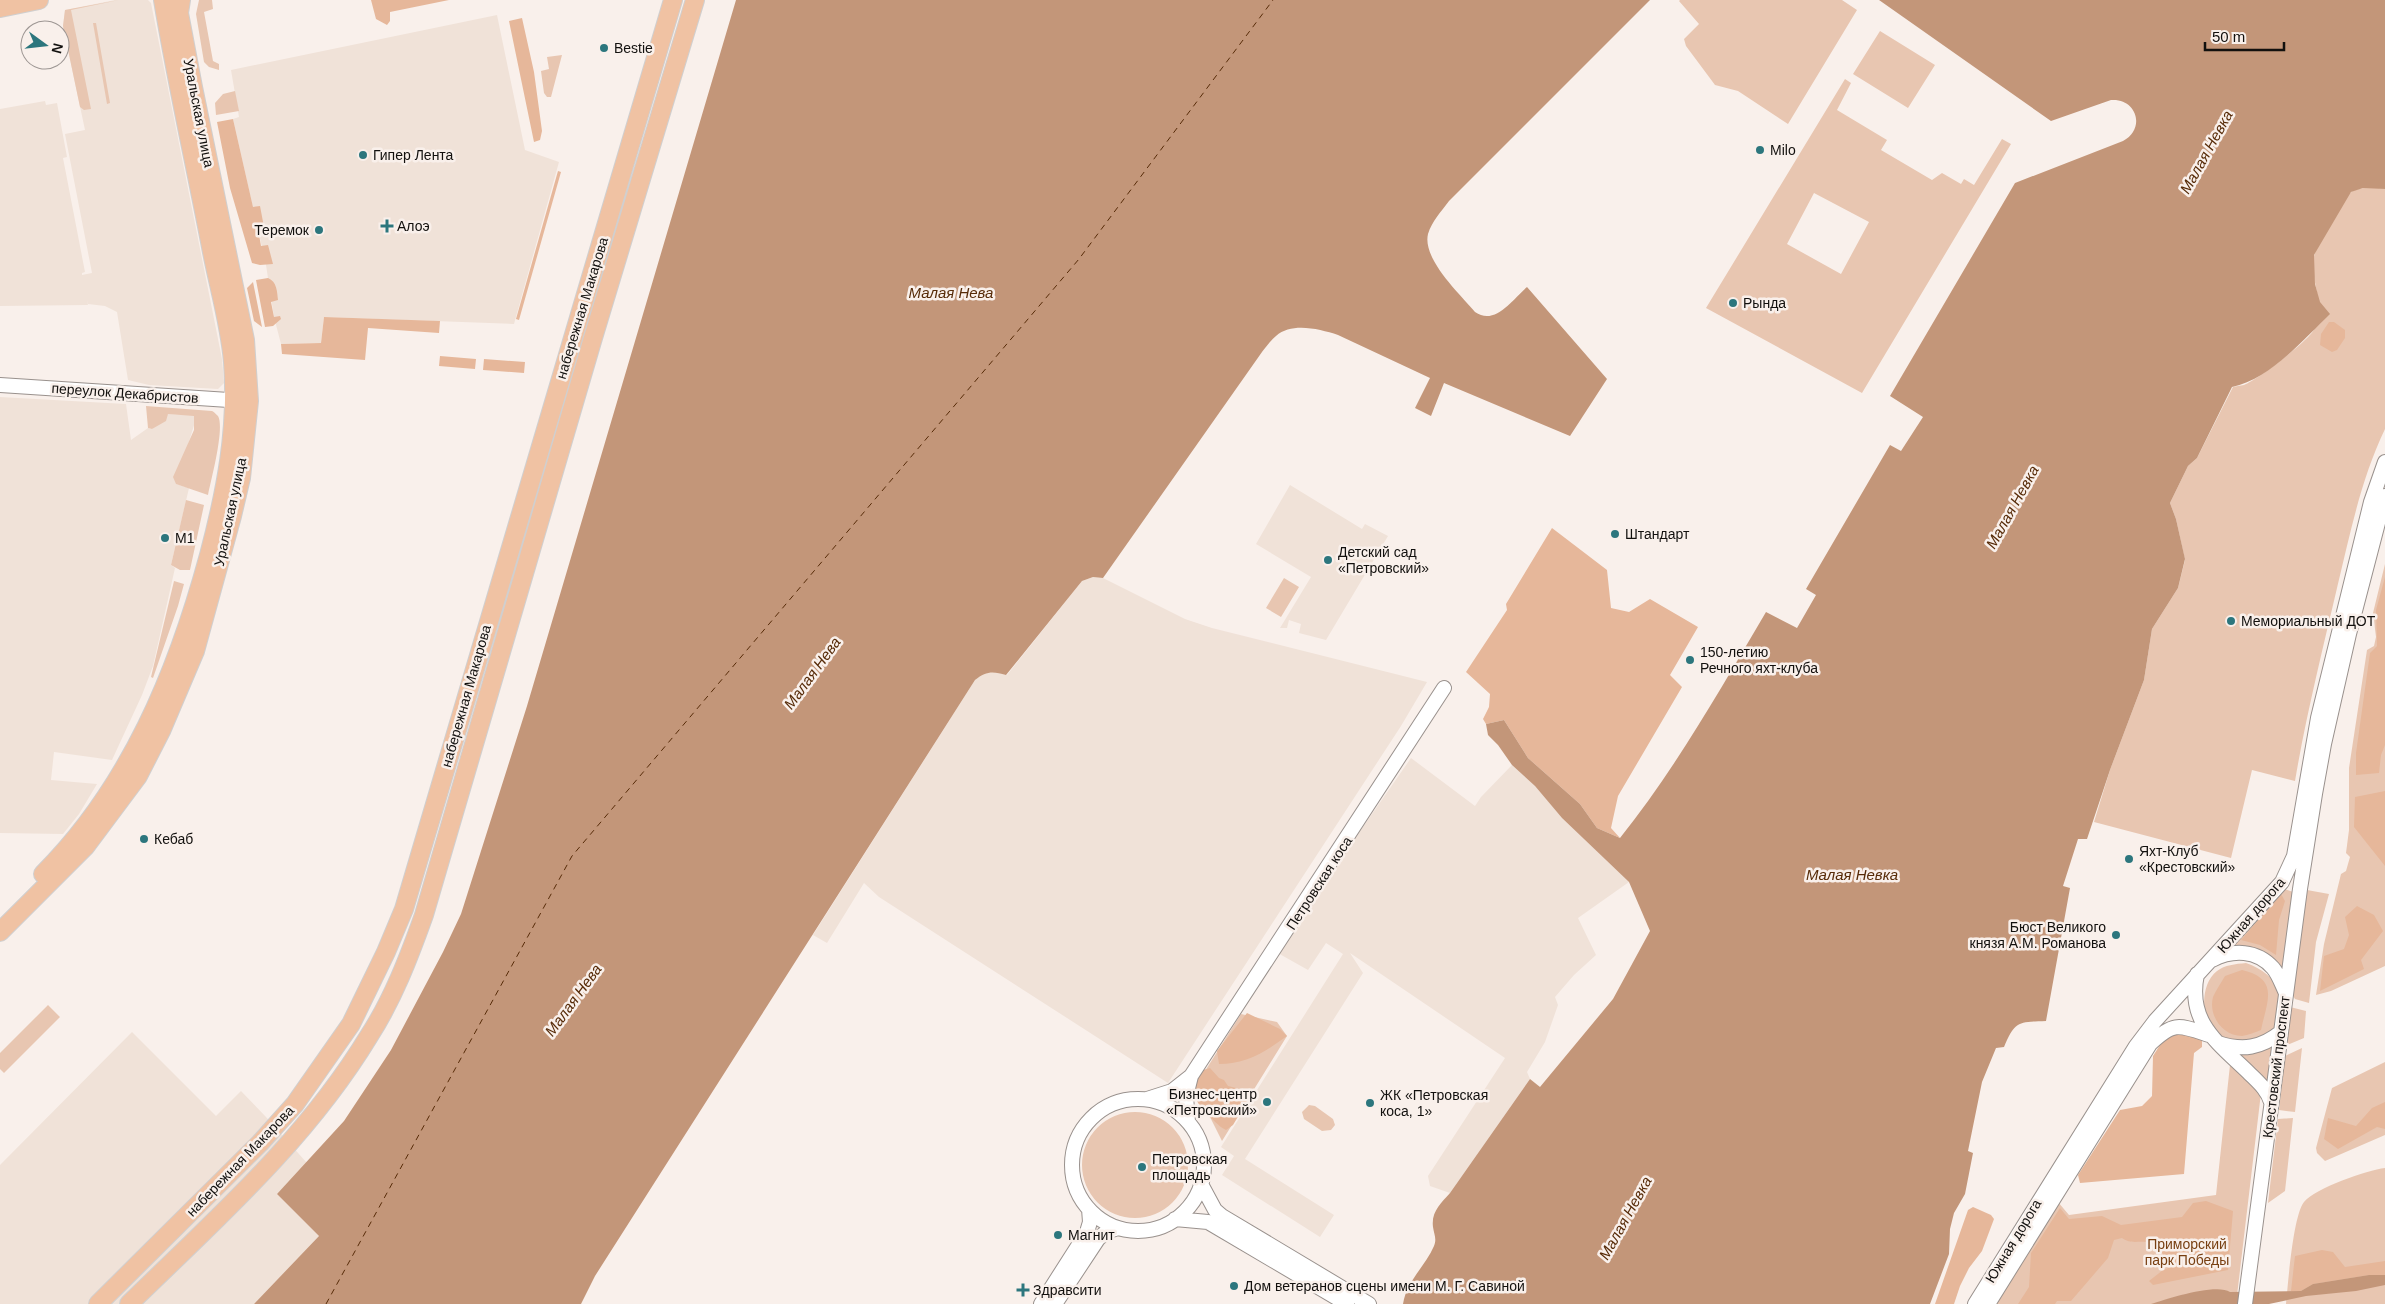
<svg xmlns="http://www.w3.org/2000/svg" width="2385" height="1304" viewBox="0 0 2385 1304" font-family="Arial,sans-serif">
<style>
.built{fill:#f0e2d8}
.green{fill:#e8c6b1;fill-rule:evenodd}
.forest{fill:#e6b79a}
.water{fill:#c39679}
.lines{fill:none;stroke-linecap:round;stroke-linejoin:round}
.ferry{stroke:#572b08;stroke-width:1;stroke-dasharray:6 5;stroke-linecap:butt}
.minor-casing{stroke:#99918d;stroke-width:16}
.major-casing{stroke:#d0cfcf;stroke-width:20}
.minor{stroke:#fff;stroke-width:14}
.major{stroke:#f0c2a3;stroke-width:18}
.poi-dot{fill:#2c767d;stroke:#f9f0eb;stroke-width:2}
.labels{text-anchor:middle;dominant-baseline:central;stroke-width:5;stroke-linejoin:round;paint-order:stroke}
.poi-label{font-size:14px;fill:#12100e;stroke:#f9f0eb;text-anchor:start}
.street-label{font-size:14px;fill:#12100e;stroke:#f9f0eb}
.park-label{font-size:14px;fill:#783f11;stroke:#f9f0eb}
.water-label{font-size:15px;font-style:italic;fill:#572b08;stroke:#f9f0eb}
</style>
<rect width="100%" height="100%" fill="#f9f0eb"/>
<path class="built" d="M115 0H148L151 3 222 359 224 383 218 389 149 385 128 380 117 312 105 306 88 304 87 300 88 305 0 306V109L45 101 46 105 57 103 67 157 63 158 85 272 82 273V275L92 273 65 134 85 130 63 26 65 10Z
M497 15 525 150 559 162 514 324 324 317 321 343 281 344 274 317 266 265 233 119 239 117 231 70Z
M0 397 126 404 131 440 148 428 152 429 168 414 194 415 195 422 176 484 189 488 171 565 175 568 153 666 142 695 112 760 54 752 51 780 97 784 79 814 63 834 0 833Z
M1290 485 1362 529 1365 524 1388 536 1326 640 1299 633 1301 624 1289 620 1287 628H1280L1311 577 1256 544Z
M1093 577 1103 578 1185 619 1212 628 1427 682 1401 726 1168 1083 879 897 864 883 827 943 813 935 975 680 982 674 991 671 1007 675 1082 581Z
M1411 758 1475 806 1481 797 1512 765 1535 786 1562 818 1629 882 1578 918 1596 955 1574 975 1555 997 1558 1005 1545 1042 1527 1072 1530 1079 1450 1193 1430 1186 1428 1176 1505 1058 1350 953 1363 973 1245 1159 1334 1215 1320 1237 1222 1175 1234 1156 1221 1147 1343 954 1326 943 1308 970 1276 952Z
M132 1032 216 1116 241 1091 266 1117 307 1163 277 1194 319 1236 254 1304H0V1165Z"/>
<path class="green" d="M119 0 71 10 91 109 84 110 80 107 63 26 65 10Z
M199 0H212L213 9 204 12 213 61 219 64V70L209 67 204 62 196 14Z
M1680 0H1842L1857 10 1788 124 1738 91 1715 85 1686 46 1684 39 1699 24 1679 1Z
M93 23H96L110 103 107 104Z
M1880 31 1935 65 1908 108 1853 74Z
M562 55 551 97H547L544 93 541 71 549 69 547 57Z
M1845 79 1851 83 1837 110 1887 140 1881 150 1932 180 1942 173 1961 184 1964 179 1974 185 2002 139 2011 144 1862 393 1706 308ZM1814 193 1869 222 1841 274 1787 244Z
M235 91 239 111 216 115 215 103 223 94Z
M2372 187 2385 189V429C2361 479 2350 534 2337 588 2322 652 2306 716 2295 781L2252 770 2231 858 2094 822 2110 770 2144 680 2152 629 2178 588 2185 560 2176 519 2170 503 2188 466 2197 458 2233 387C2236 386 2240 386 2244 385 2257 380 2310 340 2315 328 2326 301 2309 281 2314 256 2316 247 2343 199 2350 193 2356 188 2365 188 2372 187Z
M146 406 212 411C213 411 218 416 218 416 225 428 211 480 208 495L176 484 173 477 194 430V416L168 414 166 421 152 429 148 428Z
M186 500 204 505 190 570H180L171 565Z
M2385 564V966L2331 991 2316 995 2324 944 2341 874 2346 871 2350 857 2346 853 2349 830V768L2367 650 2374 646 2376 637 2373 613Z
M1284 578 1299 587 1281 617 1266 608Z
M174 581 184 584 178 606 153 678 151 677Z
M2282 888 2296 893 2283 970C2273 958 2244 943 2228 947Z
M2307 890 2329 894 2316 942 2309 1003 2295 999 2291 992Z
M2246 963C2263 969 2271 977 2283 991 2281 1002 2281 1019 2276 1029 2272 1038 2263 1040 2254 1042 2245 1044 2233 1046 2224 1042 2201 1032 2197 986 2217 971 2225 965 2235 964 2246 963Z
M48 1005 60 1017 4 1073 0 1069V1053Z
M2290 1007 2306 1011 2304 1038 2285 1046Z
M1241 1014 1277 1022 1287 1036 1222 1141 1202 1101 1200 1079Z
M2274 1044 2269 1087 2232 1050Z
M2302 1048 2295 1112 2279 1110 2285 1056Z
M2385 1062V1135L2325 1161 2317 1153 2316 1148 2332 1088Z
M2230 1065 2261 1093 2236 1304H1996L2058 1202 2069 1215 2216 1195Z
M1309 1105 1315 1106 1333 1119 1335 1125 1331 1130 1322 1131 1304 1119 1302 1112Z
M1082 1165a53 53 0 1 1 106 0a53 53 0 1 1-106 0Z
M2293 1118 2285 1191 2268 1203 2278 1119Z
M2385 1168V1304H2286C2288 1284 2293 1216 2304 1202 2316 1188 2367 1170 2385 1168Z"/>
<path class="forest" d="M371 0H449L390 12V21L387 25 376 19Z
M522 18 534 72 542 131 540 140 534 142 509 21Z
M233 119 253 207 260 206 264 227 258 229 261 246 268 245 273 264 260 265 252 263 230 188 217 122Z
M558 171 561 172 519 320 516 319Z
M268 278C277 282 277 291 278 300L271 302 274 317 280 316 281 319 273 326 265 327 256 280Z
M253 282 262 327 254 321 247 288Z
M324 317 440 321 439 333 368 328 365 360 282 354 281 344 321 343Z
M2329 322H2334L2345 330V338L2337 350 2332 352 2320 345 2321 334Z
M440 356 476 359 475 369 439 366Z
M484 359 525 362 524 373 483 370Z
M1552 528 1607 570 1611 608 1629 612 1650 599 1698 627 1670 675 1682 687 1618 796 1611 828 1620 838 1597 828 1580 804 1528 758 1504 720 1486 724 1483 719 1489 707 1490 694 1466 672 1507 610 1506 604Z
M2385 577V745L2381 755 2379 773 2356 775V753L2370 653 2377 646 2376 610Z
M2385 791V866L2354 827 2355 797Z
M2281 894 2285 901 2279 920 2276 955 2260 945 2241 940Z
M2357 906 2374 915 2383 931 2361 960 2364 969 2320 991 2324 956 2344 949 2349 935 2345 917Z
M2242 970C2280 979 2267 1001 2261 1030 2256 1032 2248 1035 2242 1036 2223 1036 2208 1016 2213 997 2216 990 2221 983 2225 976Z
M1247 1013 1280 1029 1287 1036C1265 1052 1246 1064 1219 1064L1217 1051Z
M2170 1034H2188L2202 1038V1047L2194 1053 2184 1174 2080 1183 2078 1175 2120 1110 2142 1106 2152 1096 2153 1056 2160 1045Z
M1210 1068 1219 1078 1224 1080 1228 1086 1236 1088 1242 1095H1251L1233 1125 1226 1130C1217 1126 1214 1118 1205 1115L1193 1094 1192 1081 1203 1070Z
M2385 1102V1129L2377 1127 2338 1149 2324 1139 2328 1118 2356 1126 2372 1108Z
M2206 1201 2233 1211 2228 1270 2153 1285 2149 1281 2163 1270 2171 1267C2166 1258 2158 1243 2146 1242 2136 1241 2131 1244 2122 1238L2114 1240 2108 1258 2071 1301H2057L2055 1304H2018L2029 1287 2031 1253 2060 1208 2069 1219 2102 1216 2121 1225 2182 1217 2193 1203Z
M1973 1207 1991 1215 1994 1219 1982 1251 1969 1268 1960 1286 1954 1304H1935L1968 1210Z
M2322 1250 2333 1252 2345 1267 2385 1261V1275H2369L2313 1284 2301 1291H2291L2295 1256Z"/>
<path class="water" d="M736 0H1650L1449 201C1441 212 1432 221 1428 234 1422 259 1460 294 1475 312 1495 326 1512 300 1527 287L1607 379 1570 436 1444 383 1431 416 1415 408 1430 378 1338 335C1319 329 1292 322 1276 336 1271 340 1266 347 1262 352L1103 578 1093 577 1082 581 1006 675C993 671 986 671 975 680L595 1276 581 1304H254L319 1236 277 1194 344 1121 391 1050 443 952 461 914 527 706Z
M1879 0H2385V189L2363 188 2351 192 2314 255 2315 284 2320 302 2330 314C2303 340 2270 379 2232 387L2197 458 2188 466 2170 503 2176 519 2185 559 2178 588 2152 629 2144 680 2110 770 2087 839H2078L2063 886 2070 888 2046 1021C2018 1022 2015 1021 2004 1047L1996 1048 1982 1082 1968 1151 1973 1153 1965 1194 1954 1213 1950 1229 1949 1254 1930 1304H1403C1407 1280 1425 1267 1434 1246 1437 1239 1434 1234 1433 1227 1431 1212 1441 1203 1450 1193L1530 1079 1540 1087 1613 999 1650 931 1629 882 1562 818 1535 786 1512 765 1498 745 1488 735 1486 724 1504 720 1528 758 1580 804 1597 828 1620 838C1676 768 1721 688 1766 612L1797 628 1816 595 1806 589 1890 445 1901 451 1923 417 1890 396 2015 183 2123 141C2146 129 2137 98 2111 100L2051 121Z
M2369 1275H2385V1285L2356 1291 2306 1296 2269 1304H2151C2167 1299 2216 1283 2230 1292L2301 1291 2313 1284Z"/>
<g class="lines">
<path class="ferry" d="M326 1304 572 856 1079 259 1273 0"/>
<g class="minor-casing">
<path id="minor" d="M0 385 244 401
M2212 960C2233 949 2257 950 2273 968 2279 975 2282 985 2286 993
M2197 974C2187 1022 2217 1042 2248 1072 2258 1082 2267 1089 2271 1102
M2218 1043C2243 1051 2261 1048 2281 1032
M1147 1099 1172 1091 1191 1076 1444 688
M1072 1165a66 66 0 1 1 132 0a66 66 0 1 1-132 0Z
M1188 1122 1186 1096 1191 1076
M1201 1184 1215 1210 1222 1216 1369 1304
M1175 1219 1208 1222 1347 1304
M1041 1304 1087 1232 1090 1222 1089 1209
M1055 1304 1098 1239 1106 1232 1118 1228
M1975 1304 2136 1046 2155 1021 2282 882 2294 856 2318 718 2371 502 2385 462
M1988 1304 2150 1044C2174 1021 2179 1025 2209 1035
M2245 1304 2300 889 2315 794 2324 744 2349 634 2385 496"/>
</g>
<g class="major-casing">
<path id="major" d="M0 8 39 0
M43 874C130 787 177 673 209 555 226 491 238 429 233 362 230 325 219 288 212 252 196 168 177 84 163 0
M0 932 85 847 138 776 161 731 195 651 232 516 241 478 249 401 245 340 193 87 179 13 181 0
M98 1304 260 1143 295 1104 351 1024 386 952 404 909 673 0
M129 1304C215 1220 306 1140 369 1036 393 999 409 957 424 915L593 338 695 0"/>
</g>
<use href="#minor" class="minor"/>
<use href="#major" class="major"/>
</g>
<g class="poi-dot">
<circle cx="604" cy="48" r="5"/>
<circle cx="1760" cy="150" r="5"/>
<circle cx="363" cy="155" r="5"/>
<path d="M384.5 218.5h5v5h5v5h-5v5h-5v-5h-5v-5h5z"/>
<circle cx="319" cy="230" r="5"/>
<circle cx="1733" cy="303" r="5"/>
<circle cx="1615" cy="534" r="5"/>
<circle cx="165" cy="538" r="5"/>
<circle cx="1328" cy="560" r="5"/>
<circle cx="2231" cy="621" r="5"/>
<circle cx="1690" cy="660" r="5"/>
<circle cx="144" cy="839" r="5"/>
<circle cx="2129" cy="859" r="5"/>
<circle cx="2116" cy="935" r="5"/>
<circle cx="1267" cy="1102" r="5"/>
<circle cx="1370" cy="1103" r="5"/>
<circle cx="1142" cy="1167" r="5"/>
<circle cx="1058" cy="1235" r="5"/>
<circle cx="1234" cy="1286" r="5"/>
<path d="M1020.5 1282.5h5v5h5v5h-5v5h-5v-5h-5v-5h5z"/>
</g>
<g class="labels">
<g class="poi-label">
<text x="614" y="48">Bestie</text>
<text x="1770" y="150">Milo</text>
<text x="373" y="155">Гипер Лента</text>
<text x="397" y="226">Алоэ</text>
<text x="309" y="230" text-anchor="end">Теремок</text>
<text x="1743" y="303">Рында</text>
<text x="1625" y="534">Штандарт</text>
<text x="175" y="538">М1</text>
<text x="1338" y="552">Детский сад<tspan x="1338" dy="16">«Петровский»</tspan></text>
<text x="2241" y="621">Мемориальный ДОТ</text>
<text x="1700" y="652">150-летию<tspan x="1700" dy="16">Речного яхт-клуба</tspan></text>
<text x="154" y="839">Кебаб</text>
<text x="2139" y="851">Яхт-Клуб<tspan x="2139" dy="16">«Крестовский»</tspan></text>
<text x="2106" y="927" text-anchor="end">Бюст Великого<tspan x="2106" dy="16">князя А.М. Романова</tspan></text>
<text x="1257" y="1094" text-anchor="end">Бизнес-центр<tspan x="1257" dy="16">«Петровский»</tspan></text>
<text x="1380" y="1095">ЖК «Петровская<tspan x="1380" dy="16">коса, 1»</tspan></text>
<text x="1152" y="1159">Петровская<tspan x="1152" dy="16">площадь</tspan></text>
<text x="1068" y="1235">Магнит</text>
<text x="1244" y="1286">Дом ветеранов сцены имени М. Г. Савиной</text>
<text x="1033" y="1290">Здравсити</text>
</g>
<g class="street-label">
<text transform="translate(199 113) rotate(79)">Уральская улица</text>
<text transform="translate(582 308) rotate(-73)">набережная Макарова</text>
<text transform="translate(125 393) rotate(4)">переулок Декабристов</text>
<text transform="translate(230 512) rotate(-78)">Уральская улица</text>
<text transform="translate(466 696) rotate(-74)">набережная Макарова</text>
<text transform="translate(1319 883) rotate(-57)">Петровская коса</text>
<text transform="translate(2251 915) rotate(-49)">Южная дорога</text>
<text transform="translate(2276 1067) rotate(-83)">Крестовский проспект</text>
<text transform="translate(240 1161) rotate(-46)">набережная Макарова</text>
<text transform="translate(2013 1241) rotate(-59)">Южная дорога</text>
</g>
<g class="park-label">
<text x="2187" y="1244">Приморский<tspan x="2187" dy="16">парк Победы</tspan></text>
</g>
<g class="water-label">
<text transform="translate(2206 152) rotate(-61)">Малая Невка</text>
<text x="951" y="292">Малая Нева</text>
<text transform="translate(2012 507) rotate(-61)">Малая Невка</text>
<text transform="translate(812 673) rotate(-54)">Малая Нева</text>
<text x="1852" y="874">Малая Невка</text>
<text transform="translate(573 1000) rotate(-54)">Малая Нева</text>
<text transform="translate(1625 1218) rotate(-61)">Малая Невка</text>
</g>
</g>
<g transform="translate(45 45) rotate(105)"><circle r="24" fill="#f9f0eb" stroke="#9d9693"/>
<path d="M0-4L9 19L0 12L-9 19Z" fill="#2c767d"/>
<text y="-8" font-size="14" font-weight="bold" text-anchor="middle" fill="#12100e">N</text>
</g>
<path d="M2205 42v8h79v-8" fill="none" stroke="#12100e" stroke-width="2.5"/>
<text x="2212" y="42" font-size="15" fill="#12100e" stroke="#f9f0eb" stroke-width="4" paint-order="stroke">50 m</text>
</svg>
